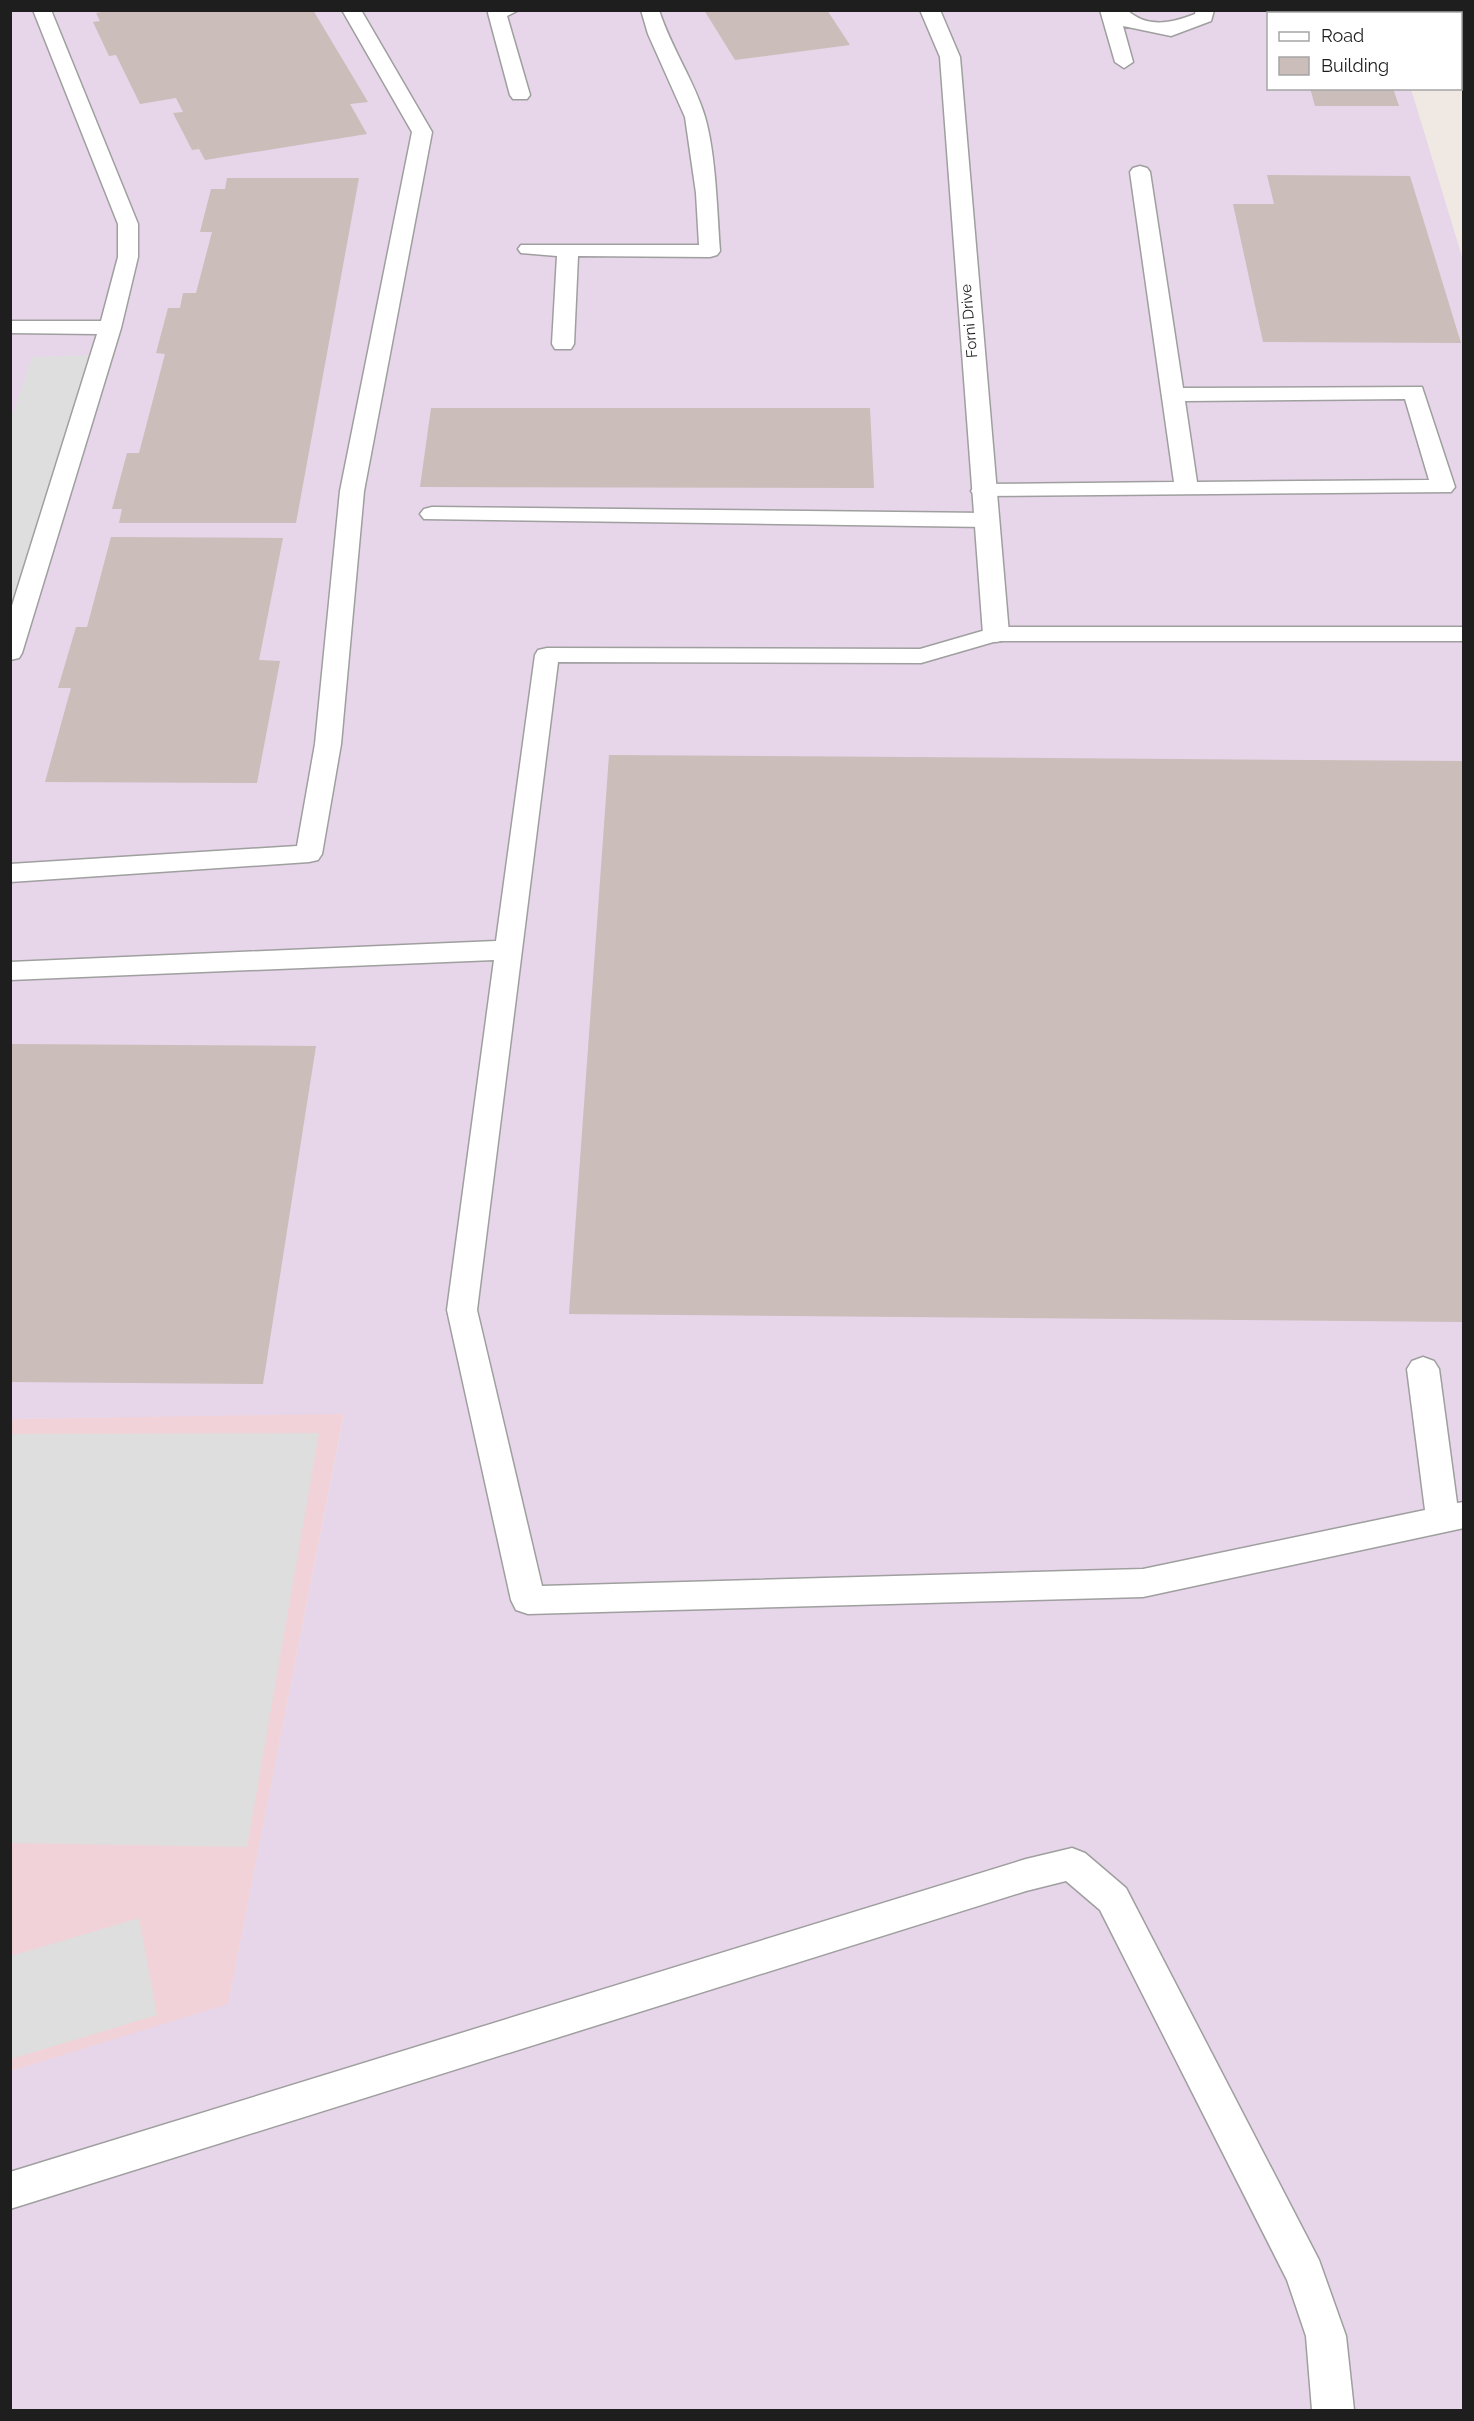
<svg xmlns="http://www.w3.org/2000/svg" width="1474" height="2421" viewBox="0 0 1474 2421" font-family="Raleway,sans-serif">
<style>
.commercial{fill:#f1d2d8}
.industrial{fill:#e7d5e9}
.parking{fill:#dedede}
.building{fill:#cbbdb9}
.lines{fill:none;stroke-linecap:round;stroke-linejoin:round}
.lane-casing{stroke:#9f9f9f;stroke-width:3}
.street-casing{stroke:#9f9f9f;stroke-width:3}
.lane{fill:#fff;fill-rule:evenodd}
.street{fill:#fff;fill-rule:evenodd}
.labels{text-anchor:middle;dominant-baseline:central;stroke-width:4.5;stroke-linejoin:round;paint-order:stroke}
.far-street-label{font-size:15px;fill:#1e1e1e;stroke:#fff}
</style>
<rect width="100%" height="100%" fill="#efe8e3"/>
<path class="commercial" d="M344 1413 228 2005 11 2071 10 1419Z"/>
<path class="industrial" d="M11 11H1387L1388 13 1268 14V88L1411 89 1463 260V2410H11V2071L228 2004 344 1414 11 1419Z"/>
<path class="parking" d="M96 355 11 624V419L32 357Z
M319 1433 247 1847 11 1843V1434Z
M139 1918 157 2015 11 2059V1956Z"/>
<path class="building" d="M111 10H313L368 102 350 104 367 134 205 160 199 149 192 150 173 113 183 112 176 98 140 104 116 55 109 56 93 22 100 21 96 13Z
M704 10H827L850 45 735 60Z
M1310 88H1393L1399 106H1315Z
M1267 175 1410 176 1461 343 1263 342 1233 204H1274Z
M227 178H359L296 523H119L122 509H112L127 453H139L165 354 156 353 168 308H180L183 293H196L212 232H200L211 189H225Z
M431 408H870L874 488 420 487Z
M111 537 283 538 259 660 280 661 257 783 45 782 71 688H58L76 627H87Z
M609 755 1464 761V1322L569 1314Z
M10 1044 316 1046 263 1384 10 1382Z"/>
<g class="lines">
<g class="lane-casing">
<path id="lane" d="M33 10H51L138 224V257L121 328 22 653 19 658 10 660V612L97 334 10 333V321H101L118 257V224Z
M342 10H361L432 132 364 491 341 744 322 854 318 860 309 862 10 882V864L297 846 315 744 340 491 412 132Z
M489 10H519L507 16 530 95 527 99H513L510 95 488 13Z
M641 10H659C671 48 695 82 705 117 716 155 717 211 720 251L717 255 710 257 578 256 574 344 571 349H555L552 344 557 256 521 253 518 249 521 245H699L696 193 685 117 648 34Z
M1100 10H1127C1148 29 1172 23 1195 14L1196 10H1214L1211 21 1171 36 1123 26 1133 62 1124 68 1115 62Z
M1140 166 1147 168 1150 172 1183 388 1422 387 1455 487 1451 492 975 496 971 491 975 486 983 484 1174 482 1130 172 1133 168ZM1405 399 1429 480 1197 482 1185 401Z
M432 507 986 513 994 515 998 520 994 525 986 527 424 519 420 514 424 509Z
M996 627H1464V641H997L921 663 558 662 477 1310 542 1586 1143 1569 1425 1510 1407 1369 1412 1361 1423 1357 1434 1361 1439 1369 1457 1503 1464 1502V1528L1143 1597 528 1614 516 1610 511 1600 447 1310 494 960 10 980V962L496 941 535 655 538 650 547 648 920 649Z
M1072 1848 1085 1853 1126 1888 1319 2260 1346 2336 1354 2410H1312L1306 2336 1287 2280 1100 1910 1066 1881 1026 1891 10 2209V2172L1026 1859Z"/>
</g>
<g class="street-casing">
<path id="street" d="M920 10H940L960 57 1009 634 1006 640 996 642 986 640 983 634 940 57Z"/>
</g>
<use href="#lane" class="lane"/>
<use href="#street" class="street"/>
</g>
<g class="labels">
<g class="far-street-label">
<text transform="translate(969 321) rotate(-95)">Forni Drive</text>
</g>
</g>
<rect width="1474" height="2421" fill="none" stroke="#1e1e1e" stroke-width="24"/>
<rect x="1267" y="12" width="195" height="78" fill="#ffffff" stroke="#a5a5a5" stroke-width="1.5"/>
<rect x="1279" y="32" width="30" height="9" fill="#ffffff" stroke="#a5a5a5" stroke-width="1.5"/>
<text x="1321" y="42" font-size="18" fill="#1e1e1e">Road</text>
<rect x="1279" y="57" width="30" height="18" fill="#cbbdb9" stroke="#a5a5a5" stroke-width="1.5"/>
<text x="1321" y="72" font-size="18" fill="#1e1e1e">Building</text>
</svg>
